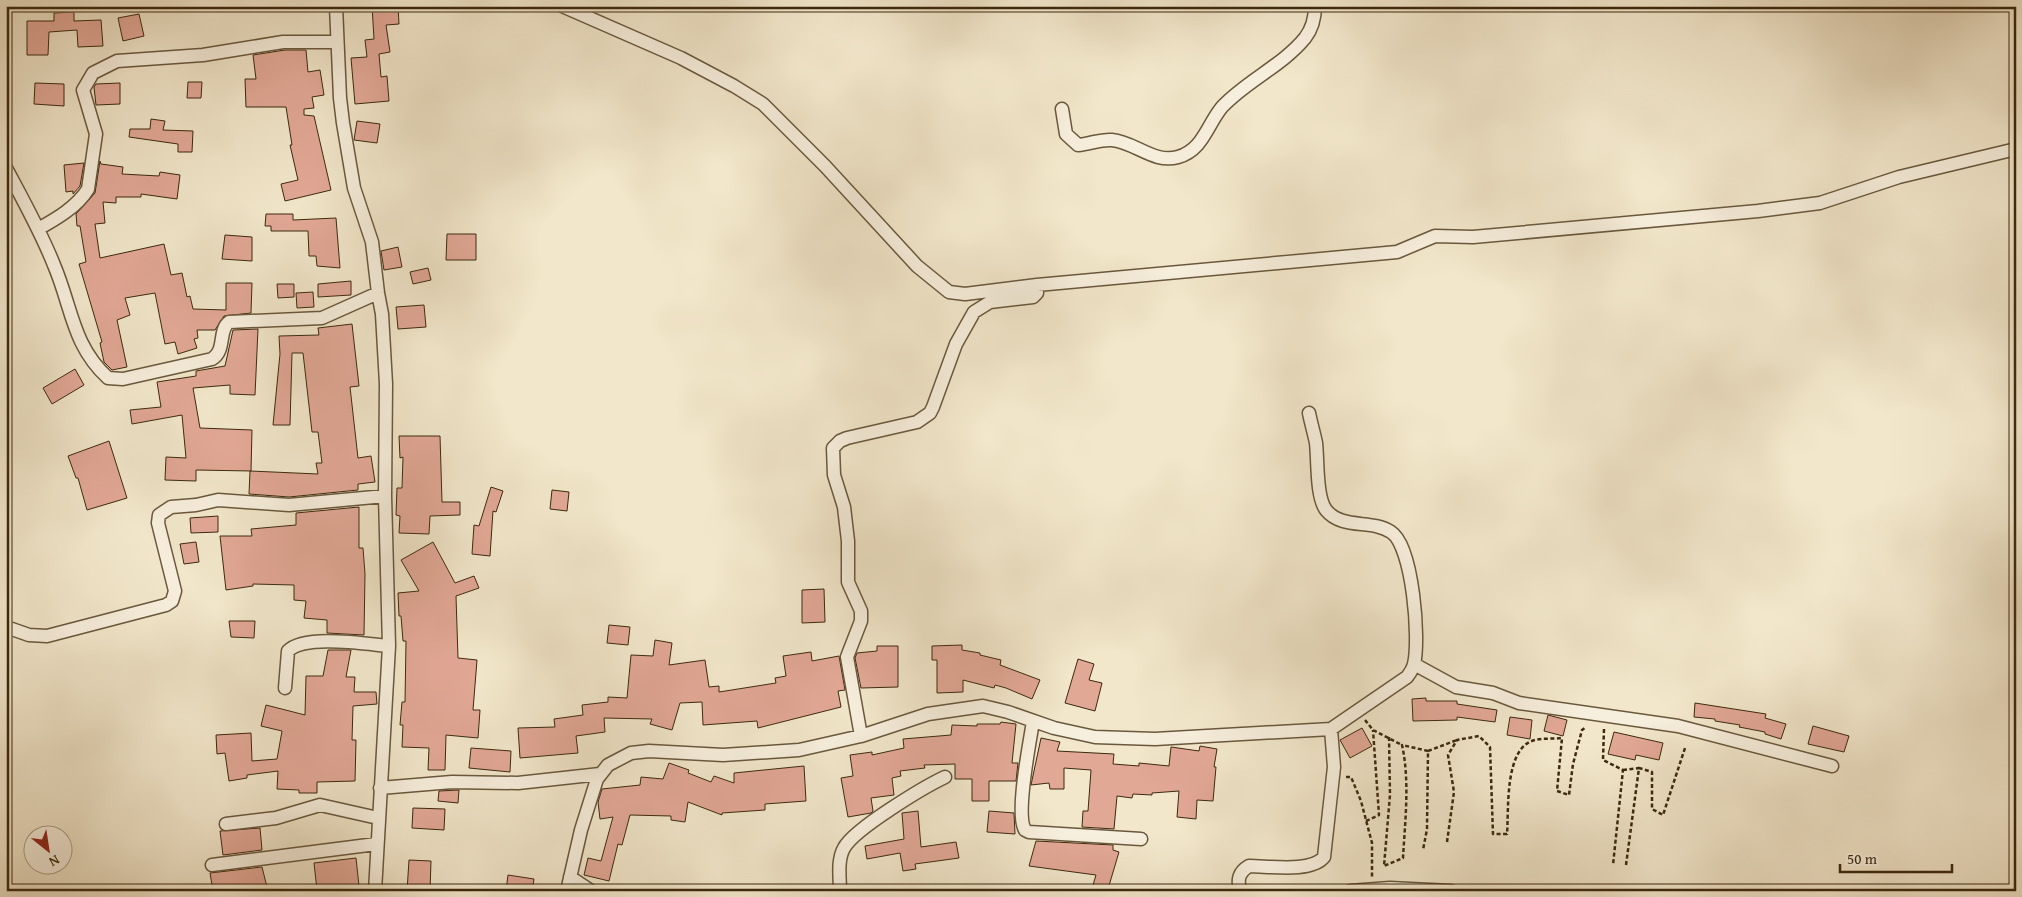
<svg xmlns="http://www.w3.org/2000/svg" width="2022" height="897" viewBox="0 0 2022 897" font-family="'Gentium Book Plus',serif">
<style>
.building{fill:#e2a896;stroke:#3c290e}
.lines{fill:none;stroke-linecap:round;stroke-linejoin:round}
.street-casing{stroke:#6a583d;stroke-width:15}
.path{stroke:#3c290e;stroke-width:2.5;stroke-dasharray:4 2.5;stroke-linecap:butt}
.street{stroke:#f7efdd;stroke-width:12}
</style>
<rect width="100%" height="100%" fill="#f2e7cb"/>
<filter id="stains"><feTurbulence type="fractalNoise" baseFrequency=".004" numOctaves="4"/><feColorMatrix values="0 0 0 0 .2 0 0 0 0 .09 0 0 0 0 .02 0 0 0 .5 -.17"/></filter>
<radialGradient id="worn" r=".72"><stop offset=".6" stop-color="#630" stop-opacity="0"/><stop offset="1" stop-color="#630" stop-opacity=".3"/></radialGradient>
<path class="building" d="M372 6H398L399 24 386 25 390 52 379 54 381 77 387 76 389 101 355 104 351 58 367 57 365 40 374 39Z
M74 12V21L101 20 103 46 78 47 77 30 49 32 48 55H27V21H54V13Z
M139 14 144 36 123 41 118 18Z
M285 50H306L308 72 320 70 324 95 312 97 314 108 304 109V115L314 116 331 190 285 201 281 184 298 180 290 145H292L286 107H246L245 79H256L253 55Z
M188 82H202L201 98H187Z
M35 83 64 84V106L34 104Z
M120 83V104L96 105 94 87 96 84Z
M151 119 165 121 163 130 193 131 192 152H178V144L129 137 130 129H150Z
M357 121 380 124 377 143 354 140Z
M100 161 101 164 123 167 122 174 159 176 160 172 180 175 177 199 141 194V197H116V203L103 202 105 223 95 224 100 258 164 244 171 275 182 273 187 297 190 296 193 309 226 310V283H252L251 313 224 316 215 330H197L198 338 194 339 197 348 178 354 175 342 165 344 155 293 125 298 130 315 117 320 127 367 112 370 104 362 100 343 102 342 79 264 86 262 80 226H77L76 214 95 193Z
M84 163 80 186 73 194V191L66 192 64 165Z
M266 214H293V220L336 218 340 268 317 266 316 256H309L308 231H271V226H265Z
M447 234H476V260H446Z
M225 235 252 237V261L222 259Z
M398 247 402 267 384 270 381 251Z
M428 268 431 280 413 284 410 272Z
M351 281V295L318 297V284Z
M277 284H294V297L278 298Z
M313 292 314 307 297 308 296 293Z
M424 305 426 327 398 329 396 307Z
M352 324 359 386 350 387 358 458 371 456 375 482 358 484V490L289 497 249 494 250 471 318 474 316 463H322L318 432H312L303 353H292L290 425H273L280 354 279 336 319 335 318 328Z
M258 329 255 395 230 394V385L193 388 200 428 252 430 251 471 196 470V481L165 480 166 457 186 458 182 415 132 424 130 410 161 407 157 382 196 376V371L225 366 233 330Z
M75 369 84 385 52 404 43 388Z
M399 436H440L442 502H460V515L430 516 429 534 399 533 400 516 396 515 397 488H402L403 457 400 458Z
M109 441 127 498 87 510 78 478H76L68 456Z
M491 487 503 491 496 512 493 511 490 556 472 554 474 525 479 526Z
M552 490 569 492 567 511 550 509Z
M359 507V548H363L365 574 364 635 327 633V620L304 618 306 601 294 600V585L253 584V586L226 590 220 536H252L251 529 296 525V513Z
M218 516V532L191 533 190 518Z
M196 542 199 562 184 564 180 544Z
M433 542 455 583 474 576 479 588 456 596 458 658 477 660 473 710H480L478 738 446 735 445 770H428L429 748 402 747 403 725H400L402 702H405L406 641H403L401 616H399L398 593 419 591 401 560Z
M824 589 825 622 802 623V590Z
M229 621H255L254 638 231 637Z
M609 625 630 627 628 645 607 643Z
M655 640 672 643 669 665 705 660 709 687 719 686V692L776 683 775 678 786 676 783 656 811 652 812 661 839 656 845 690 838 691 841 707 758 728 757 721 703 725 702 702 680 703 672 730 650 724 652 719 604 718 605 732 576 736 578 753 520 758 518 728 555 727 554 719 583 715 582 705 608 702V697L627 698 631 655 653 656Z
M962 645V650L980 653V655L1001 660 1000 665 1040 680 1032 699 1006 688 995 685 994 688 963 680V692L937 693V660H932V646Z
M877 646H898V687L861 688 855 658 857 653 877 651Z
M328 650H351L346 677H355L354 692H376L377 704 353 706 352 740H356L355 781 317 782V793H299V790L277 789 278 771 247 775V778L229 781 225 753 217 754 216 735 251 733 252 761 277 759 282 731 261 726 266 705 305 715 306 676H323Z
M1078 659 1094 664 1089 680 1102 683 1095 711 1065 703Z
M1426 698V701H1457V704L1497 710 1495 722 1457 717V720L1413 721 1412 699Z
M1695 703 1766 714 1765 718 1786 724 1781 739 1765 734V732L1739 727 1740 725 1715 721V719L1694 717Z
M1548 715 1567 720 1563 736 1544 731Z
M1510 717 1532 720 1530 739 1507 735Z
M1001 722 1016 724 1012 763H1018L1016 781H989V801H972V779H955V764L924 765 925 768 900 771 901 776 892 778 894 795 871 798 873 811 871 813 848 817 841 778 853 776 850 755 872 752V755L904 748 903 739 951 735 952 725 977 726V724H1000Z
M1813 726 1849 736 1844 752 1808 744Z
M1362 728 1372 746 1350 758 1340 740Z
M1614 732 1663 743 1659 760 1636 755 1635 760 1608 754Z
M1041 738 1060 742 1057 751 1114 754 1113 764 1139 766V763L1169 766 1171 747 1199 751 1200 746 1217 749 1214 767H1216L1213 801 1197 800 1196 819 1177 817 1179 791 1152 793V795L1133 794 1132 798 1117 796 1114 829 1082 827 1083 811H1088L1091 770 1064 768V789H1050L1049 783 1031 785Z
M471 748 511 751 510 772 469 768Z
M669 763 689 770 688 773 711 782 714 776 734 783V773L804 766 806 801 765 804V810L722 813V815L688 802 685 822 671 820V816L630 815 622 845 618 844 609 881 584 875 588 858 601 861 613 817 600 819 598 802 602 789 640 785 641 777 663 779Z
M459 790 458 803 438 801 439 791Z
M413 808 445 809 444 830 412 828Z
M918 811 921 847 956 842 959 858 915 864 916 869 903 871 900 853 867 859 865 846 904 839 902 813Z
M989 811 1014 813 1015 834 987 832Z
M260 828 262 850 223 855 220 831Z
M1036 841 1113 845V850L1119 852 1108 889 1093 885 1096 875 1029 866Z
M356 858 359 886 317 890 314 863Z
M409 860 431 861 430 891H407Z
M262 867 268 891H213L210 873Z
M508 875 534 879 532 891H506Z"/>
<g class="lines">
<g class="street-casing">
<path id="street" d="M336 6 340 98 343 123 354 188 372 242 378 293 382 314 386 384 385 496 389 646 375 891
M562 6 681 58 734 86 763 104 825 166 917 266 949 292 965 294 1037 285 1397 252 1435 236 1473 237 1758 211 1820 203 1899 177 2016 149
M1062 109 1066 134 1078 145C1090 144 1101 139 1112 140 1135 142 1154 164 1178 157 1203 150 1207 125 1222 107 1246 81 1282 66 1305 38 1312 29 1315 18 1315 6
M6 168C23 200 41 232 54 265 72 307 72 345 108 378L123 379 212 359C226 351 218 330 229 322L322 318 378 293
M38 229C56 219 77 207 88 189L96 134 83 90 93 73 117 61 203 55 283 42H337
M6 627 29 635 47 636 166 605 172 601 175 591 158 523 159 515 171 507 196 505 218 500 289 505 385 496
M1414 664 1456 687 1493 693 1519 703 1678 726 1832 766
M285 688 288 651C305 634 366 644 389 646
M1033 721C1030 742 1015 814 1025 830L1029 832 1141 839
M861 736 847 657 861 621V611L848 582V541L844 507 834 475 833 448 840 441 847 438 917 422 930 413 933 407 956 344 974 312 990 302 1033 297 1037 293V285
M380 788 452 782 518 783 600 774
M226 824 276 818 320 805 378 818
M212 865 376 844
M570 877 591 891
M567 891 581 830 597 779 608 765 631 753 649 751 723 755 799 750 861 736 928 714 983 706 1008 712 1054 728 1095 737 1155 739 1331 729 1407 677C1410 673 1413 669 1414 664 1420 640 1413 546 1391 532 1372 519 1342 530 1326 510 1316 497 1318 460 1316 443 1314 433 1311 423 1309 413
M840 891C840 878 837 860 844 848 854 829 924 787 945 777
M1240 891C1237 879 1239 872 1249 866 1269 866 1311 873 1324 857L1334 767 1331 729
M1350 891 1390 888 1451 891"/>
</g>
<path class="path" d="M1365 720 1373 730 1402 745
M1604 729 1603 760 1623 770 1613 865
M1389 737 1390 795 1384 866 1403 858C1405 821 1410 781 1402 745L1428 751 1427 829 1423 850
M1428 751 1457 740
M1623 770 1639 768
M1346 777H1351L1361 801 1372 843V877
M1366 821 1379 815 1373 730
M1447 842 1454 792 1448 755 1457 740 1479 736 1490 747 1493 834H1507C1509 809 1504 747 1535 740 1543 738 1553 739 1562 738L1557 791 1569 795 1573 764 1582 730 1586 727
M1626 865 1639 768 1652 772V809L1663 815 1685 748"/>
<use href="#street" class="street"/>
</g>
<rect width="2022" height="897" fill="none" stroke="#f2e7cb" stroke-width="25"/>
<rect x="8" y="8" width="2007" height="882" fill="none" stroke="#3c290e" stroke-width="2.5"/>
<rect x="12" y="12" width="1997" height="872" fill="none" stroke="#3c290e"/>
<g transform="translate(48 850) rotate(150)"><circle r="24" fill="#f7efdd" stroke="#aca08a"/>
<path d="M0-4L9 19L0 12L-9 19Z" fill="#8f2418"/>
<text y="-8" font-size="14" font-weight="bold" text-anchor="middle" fill="#3c290e">N</text>
</g>
<path d="M1840 864v8h112v-8" fill="none" stroke="#3c290e" stroke-width="2.5"/>
<text x="1847" y="864" font-size="15" fill="#3c290e" stroke="#f7efdd" stroke-width="4" paint-order="stroke">50 m</text>
<rect width="100%" height="100%" filter="url(#stains)"/>
<rect width="100%" height="100%" fill="url(#worn)"/>
</svg>
